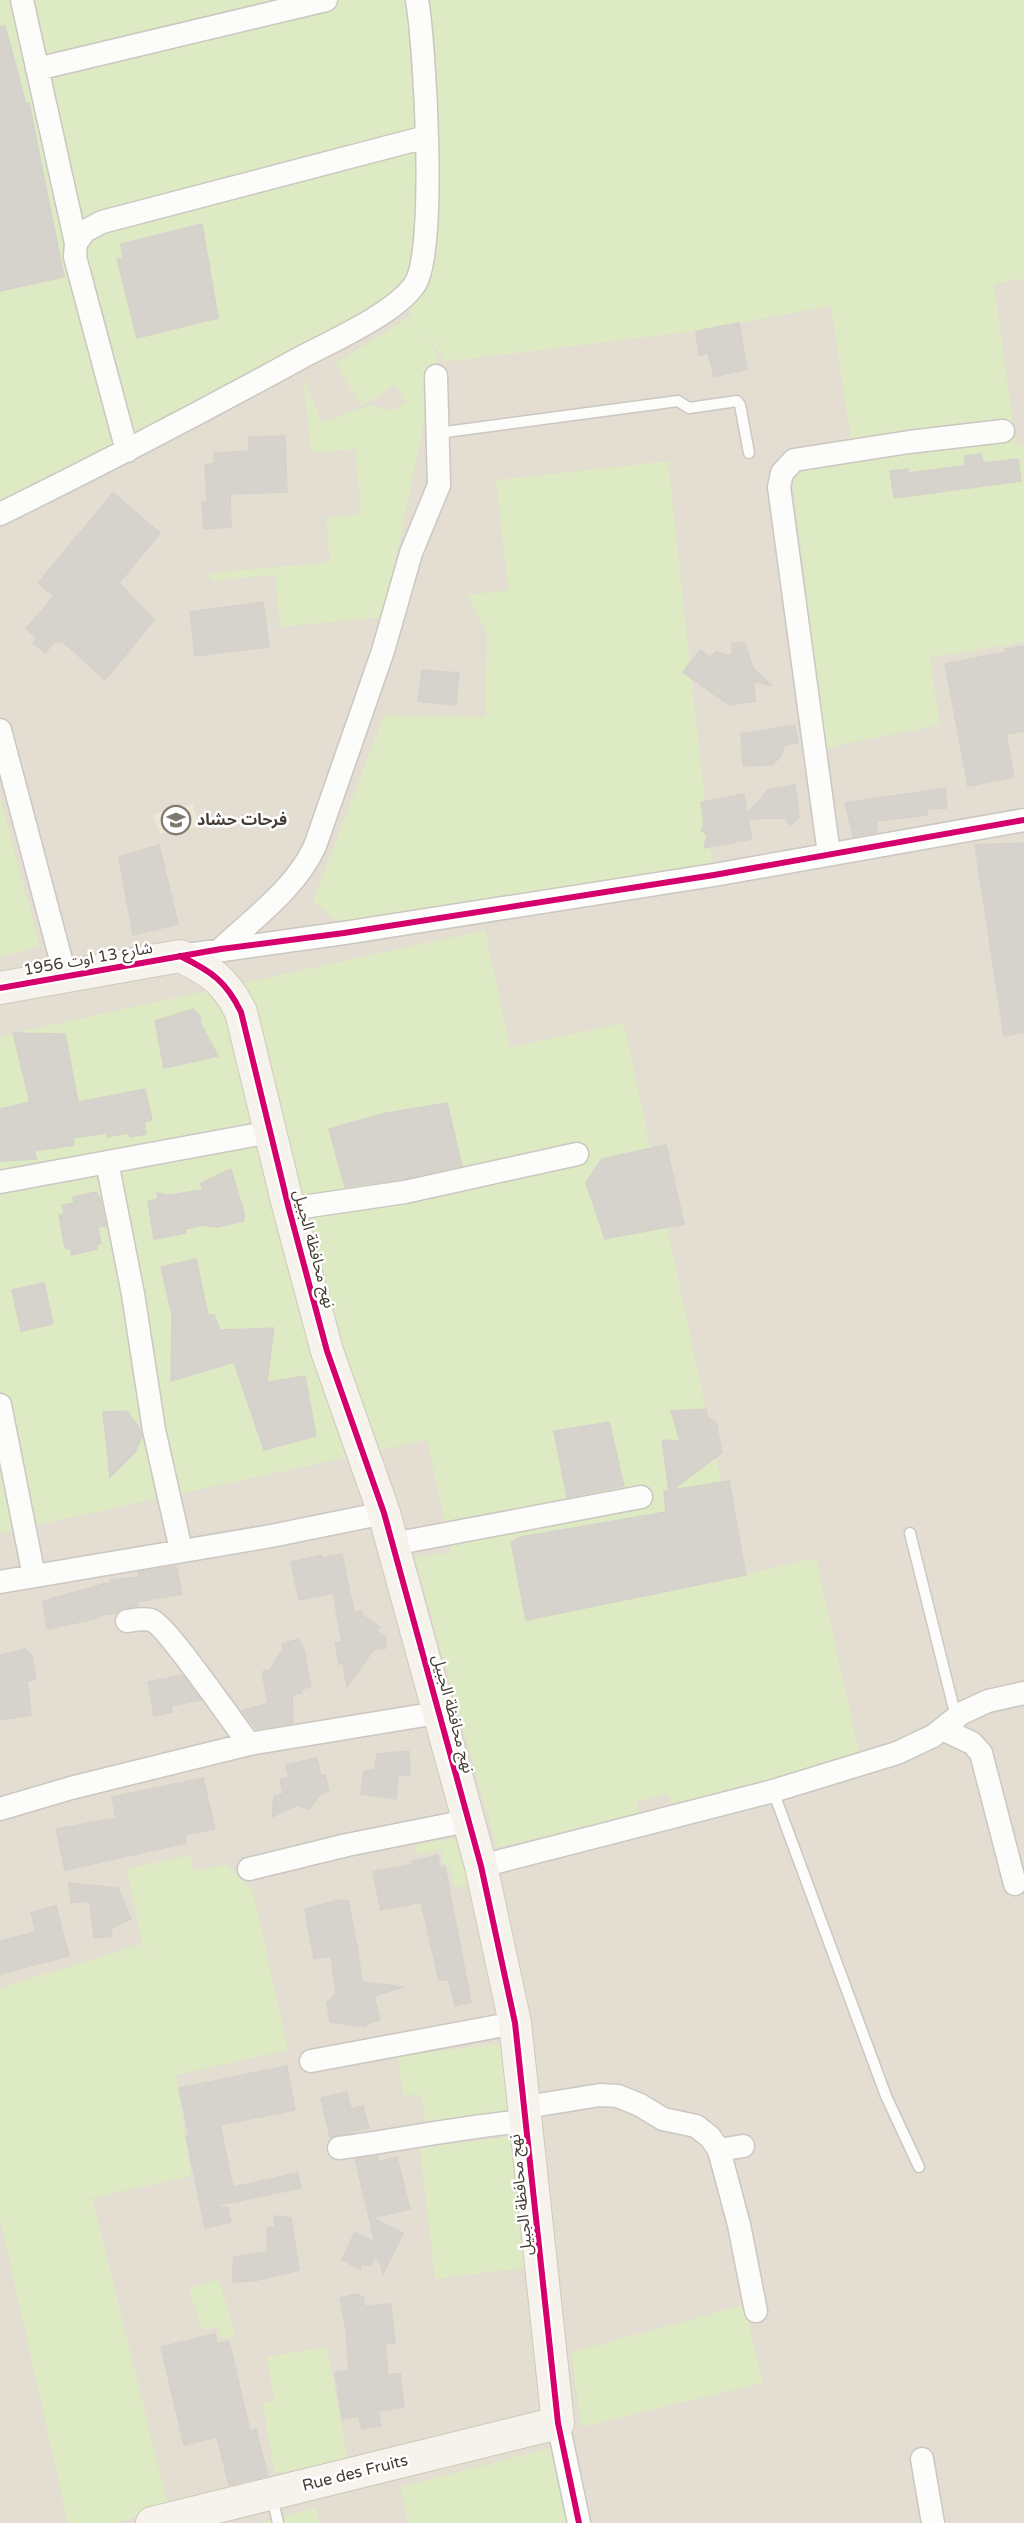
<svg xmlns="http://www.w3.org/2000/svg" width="1024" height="2523" viewBox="0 0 1024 2523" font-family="'Varela Round','Noto Sans Arabic',sans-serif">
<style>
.residential{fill:#e3ddd2}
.education{fill:#ede6d6}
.green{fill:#ddeac3}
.building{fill:#d6d2cc;stroke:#d6d2cb;stroke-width:1.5}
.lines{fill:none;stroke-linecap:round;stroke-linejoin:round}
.lane-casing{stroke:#cbc7c1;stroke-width:13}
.street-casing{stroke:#cbc7c1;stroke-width:25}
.secondary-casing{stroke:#cfcabd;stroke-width:34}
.lane{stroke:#fcfcfb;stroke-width:10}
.street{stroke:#fcfcfb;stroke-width:22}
.secondary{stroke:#f6f3ec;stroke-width:32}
.cycleway-casing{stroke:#fff;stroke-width:10}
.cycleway{stroke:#d6006c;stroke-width:6}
.labels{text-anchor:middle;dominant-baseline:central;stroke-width:5;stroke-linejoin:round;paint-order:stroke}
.poi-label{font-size:16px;font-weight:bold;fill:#443c32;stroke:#fff;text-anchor:start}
.street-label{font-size:16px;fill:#443c32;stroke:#fff}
</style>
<rect width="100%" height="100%" fill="#eeebe5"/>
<path class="residential" d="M0 0H1024V2523H0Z"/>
<path class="education" d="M193 804 199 827 160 834 153 814Z"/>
<path class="green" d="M0 0H1024V279L994 284 1016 445 1024 443V642L930 658 940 725 825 748 790 460 852 448 831 306 696 331 445 362 426 334 438 356 384 617 280 627 275 575 211 581 210 573 330 562 326 518 361 514 355 449 311 453 303 375 322 423 368 405 391 411 406 402 395 385 361 406 335 363 412 315 401 298 0 505Z
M668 461 714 884 342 926 313 901 384 715 485 717 487 635 468 595 508 590 496 480Z
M0 797 40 946 0 957Z
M485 930 510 1047 624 1023 741 1575 816 1558 860 1756 671 1804 668 1794 637 1801 639 1813 497 1848 415 1558 451 1552 427 1440 0 1533V1036Z
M465 1836 475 1884 454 1888 450 1869 443 1863 441 1850 417 1855 415 1845Z
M190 1855 194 1871 226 1864 253 1891 288 2050 176 2075 191 2176 92 2198 169 2508 116 2523H68L0 2219V1988L141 1944 145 1955 126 1869Z
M513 2042 515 2115 426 2123 422 2099 418 2094 403 2096 398 2056Z
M517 2136 533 2267 435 2279 420 2148Z
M219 2279 236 2337 221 2338 217 2326 202 2330 189 2288Z
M744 2305 763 2383 581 2427 571 2352Z
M327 2346 348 2460 275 2473 262 2403 274 2401 267 2357Z
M558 2446 574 2523H408L400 2487Z
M316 2508 319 2523H259Z"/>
<path class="building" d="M0 26H5L26 104 29 103 64 277 0 291Z
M202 224 218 318 137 338 117 259 123 258 121 244Z
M739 323 747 369 714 377 708 352 699 356 696 331Z
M285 436 287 492 230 494 231 527 204 529 202 502 207 501 205 464H214V453L249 451V437Z
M981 454 983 463 1018 459 1021 481 894 498 890 471 908 469V473L964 466 965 456Z
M113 493 160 533 119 583 154 620 105 680 61 640 59 643 56 640 45 653 33 643 37 638 26 629 54 596 38 583Z
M263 602 269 647 195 656 190 612Z
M732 643H745L753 668 772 686 753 681 756 701 729 705 683 672 700 650 710 657 716 652 732 656Z
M1024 646V731L1006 734 1014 777 968 786 945 664 1006 652 1005 649Z
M422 670 459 673 456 705 418 701Z
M795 725 798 743 784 746 782 754 773 765 743 766 741 734Z
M795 785 799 817 791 825 784 818 748 819 752 839 704 848 707 835 701 830 704 825 701 802 744 794 747 814 768 790Z
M945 788 947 808 927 809V815L877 821V832L853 836 845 803Z
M1024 843V1032L1004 1036 975 845Z
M159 845 178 924 133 935 119 857Z
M193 1009 200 1016 201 1024 218 1056 164 1068 155 1021Z
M13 1033 65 1034 78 1102 145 1089 152 1120 144 1122 146 1134 130 1137 128 1133 107 1137 106 1133 73 1138 74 1145 34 1151 37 1159 0 1161V1109L30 1102Z
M447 1103 462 1166 403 1179 345 1187 329 1129 386 1113Z
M666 1145 684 1224 605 1239 586 1182 602 1159Z
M231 1169 245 1216 243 1217 244 1221 217 1227 203 1225 185 1229 186 1233 154 1239 148 1201 158 1199 157 1193 168 1195 203 1190 201 1183Z
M96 1192 100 1198 106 1226 98 1227 101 1243 96 1245 97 1249 71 1255V1249L65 1248 59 1215 64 1214 62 1205 74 1203 73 1197Z
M196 1259 208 1315H214L220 1330 274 1328 267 1382 305 1376 316 1436 264 1450 234 1362 171 1381 172 1315 161 1267Z
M44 1283 53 1324 21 1331 12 1290Z
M706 1409 708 1419 716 1422 722 1453 672 1490 729 1481 746 1575 526 1620 511 1542 521 1537 666 1512 664 1491H669L662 1440 680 1441 671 1411Z
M127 1411 140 1429 142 1437 135 1452 110 1477 103 1412Z
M609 1422 624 1486 567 1497 554 1431Z
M342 1554 354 1612 362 1611 363 1616 380 1627 377 1631 385 1636 386 1648 374 1649 347 1687 343 1663 339 1664 335 1643 342 1642 333 1593 299 1600 291 1562 321 1555 322 1558Z
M176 1566 182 1594 138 1602V1606L124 1608 116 1613 99 1615V1618L47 1629 43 1601 111 1582V1580L139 1577 138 1572Z
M299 1639 304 1650 311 1687 301 1689 302 1693 292 1695 293 1723 256 1729 242 1711 268 1703 262 1672 270 1670 283 1649 282 1644Z
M25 1649 32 1656 36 1679 27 1681 31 1715 0 1720V1655Z
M182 1675 201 1700 171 1706 172 1712 154 1716 148 1682Z
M409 1751 410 1775 398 1776 396 1799 361 1794 364 1771 375 1770 377 1754Z
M317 1758 321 1776 325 1775 329 1791 322 1793 309 1809 297 1805 272 1817 274 1796 283 1794 280 1779 289 1777 286 1765Z
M203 1778 215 1829 185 1835 186 1843 65 1870 56 1829 116 1818 112 1797Z
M438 1855 440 1868 445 1867 471 2002 455 2006 449 1980H439L421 1902 381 1910 373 1872 413 1864 412 1861Z
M69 1883 118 1888 131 1919 111 1928 112 1936 94 1938 90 1901 71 1903Z
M339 1900 348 1901 358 1951 362 1982 403 1987 374 1996 380 2020 369 2023 365 2027 330 2022 327 2003 336 1994 331 1956 314 1959 305 1909Z
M56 1906 69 1956 0 1974V1941L36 1932 31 1912Z
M287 2066 295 2110 220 2125 233 2187 298 2173 301 2188 214 2206 228 2208 231 2222 205 2228 186 2136 189 2135 179 2088Z
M347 2092 351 2109 363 2106 369 2128 330 2137 321 2098Z
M378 2156V2162L397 2157 410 2209 373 2218 403 2233 383 2274 380 2261 374 2258 370 2266 361 2264 360 2269 342 2260 355 2232 375 2242 355 2159Z
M274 2216 291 2218 299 2270 254 2281 232 2282 234 2257 268 2252 267 2228 275 2227Z
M358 2294 364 2298V2306L391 2304 395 2343 385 2344 388 2375 400 2373 404 2407 378 2411 381 2426 362 2429 359 2416 342 2419 335 2373 349 2370 346 2330 340 2298Z
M215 2334 217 2344 229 2341 250 2431 256 2429 268 2476 229 2485 217 2437 184 2445 161 2347Z"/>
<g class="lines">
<g class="lane-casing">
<path id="lane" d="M438 433 678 401 689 408 737 401 740 405 749 453
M910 1533 956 1717
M773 1791 886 2096 919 2167
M272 2496 278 2523"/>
</g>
<g class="street-casing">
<path id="street" d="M22 0 76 243
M37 69 326 0
M127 451 75 257 76 243 85 231 102 222 426 137
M0 514C102 464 202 412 302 357 333 341 397 312 415 284 437 250 425 46 417 0
M0 730 65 975
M829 854 779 487 782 473 794 460 909 442 1003 431
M221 949C254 918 296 888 315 846L383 651 411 553 439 485 436 376
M180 956 344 933 714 875 1024 820
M107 1162 133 1294 154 1430 181 1550
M0 1182 270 1132
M289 1209 405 1192 577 1154
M0 1405 34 1576
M393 1544 641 1497
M0 1582 271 1536 384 1513
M127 1621C134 1620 144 1618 151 1620 165 1624 235 1725 249 1744L437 1713
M942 1729 972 1743 981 1753 1015 1884
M0 1809 71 1788 249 1744
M481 1866 773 1791 897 1753 933 1736 962 1713 988 1701 1024 1693
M249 1869 347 1845 467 1821
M311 2061 515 2023
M526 2107 600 2095 618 2096 640 2105 663 2119 696 2126 710 2137 719 2150 739 2225 756 2311
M339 2148C401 2140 464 2126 527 2121
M719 2150 743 2146
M558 2423 579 2523
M922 2459 933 2523"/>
</g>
<g class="secondary-casing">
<path id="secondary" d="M0 988 180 956C211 971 226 981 241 1012L289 1209 327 1351 384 1513 481 1866 515 2023 558 2423 152 2523"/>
</g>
<use href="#lane" class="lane"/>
<use href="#street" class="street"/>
<use href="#secondary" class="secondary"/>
<g class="cycleway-casing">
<path id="cycleway" d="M180 956C211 971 226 981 241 1012L289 1209 327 1351 384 1513 481 1866 515 2023 558 2423 579 2523
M0 988 221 949 344 933 714 875 1024 820"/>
</g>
<use href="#cycleway" class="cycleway"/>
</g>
<defs>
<g id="school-ring" transform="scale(1.5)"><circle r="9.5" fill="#fff" stroke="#807971" stroke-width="1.5"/><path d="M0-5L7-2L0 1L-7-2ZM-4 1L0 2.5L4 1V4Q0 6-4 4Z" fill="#807971"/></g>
</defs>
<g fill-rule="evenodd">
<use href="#school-ring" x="176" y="820"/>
</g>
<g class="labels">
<g class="poi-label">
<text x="197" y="820">فرحات حشاد</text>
</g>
<g class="street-label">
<text transform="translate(88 959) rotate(-10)">شارع 13 اوت 1956</text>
<text transform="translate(314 1249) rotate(75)">نهج محافظة الجبيل</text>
<text transform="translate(453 1714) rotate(75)">نهج محافظة الجبيل</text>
<text transform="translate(521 2195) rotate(-96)">نهج محافظة الجبيل</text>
<text transform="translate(355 2473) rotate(-14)">Rue des Fruits</text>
</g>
</g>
</svg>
